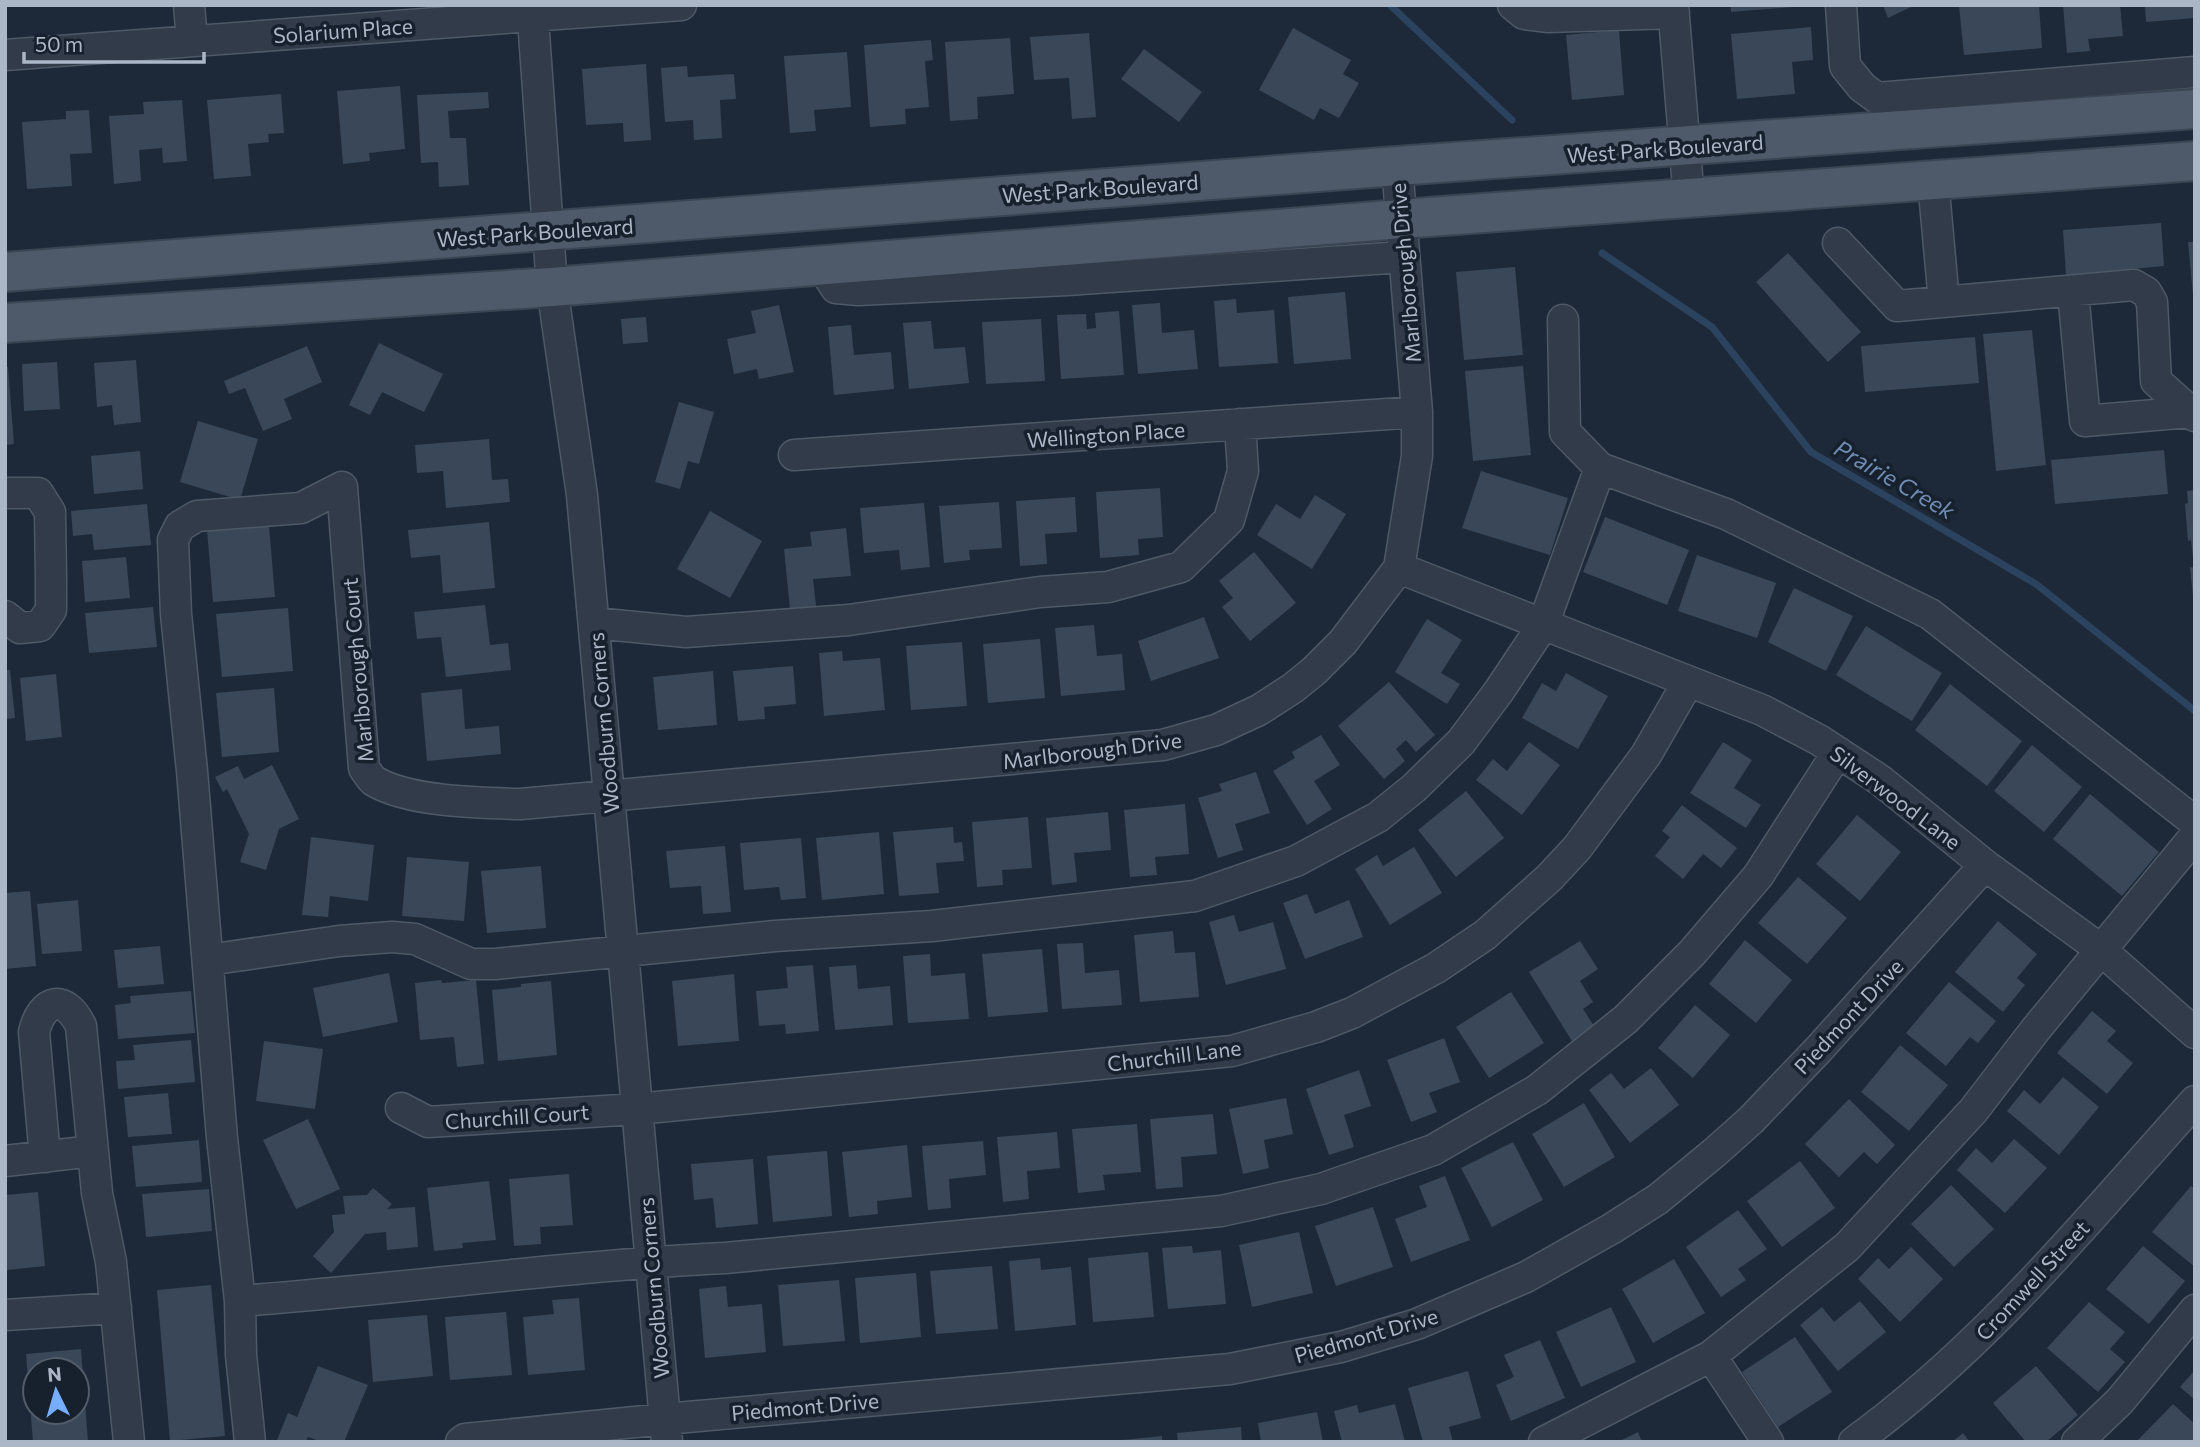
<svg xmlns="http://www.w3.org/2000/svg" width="2200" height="1447" viewBox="0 0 2200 1447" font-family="Commissioner,sans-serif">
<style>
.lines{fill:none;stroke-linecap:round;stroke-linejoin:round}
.stream{stroke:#2c435f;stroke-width:7}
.building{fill:#394759;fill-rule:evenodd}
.minor-casing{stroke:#4e5967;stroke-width:33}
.major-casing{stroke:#3a4452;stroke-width:42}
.minor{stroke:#313b49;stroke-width:30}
.major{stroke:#4e5a69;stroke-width:38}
.labels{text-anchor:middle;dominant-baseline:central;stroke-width:7;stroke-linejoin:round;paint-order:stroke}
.street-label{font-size:21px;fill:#abb6c6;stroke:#17202d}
.water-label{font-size:23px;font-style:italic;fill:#6f8db2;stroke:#17202d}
</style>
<rect width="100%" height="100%" fill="#1d2938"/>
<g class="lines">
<path class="stream" d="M1390 5 1512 120
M1602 253 1712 327 1811 452 2036 584 2195 711"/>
</g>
<path class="building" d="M1731 5H1793V7L1731 12Z
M1883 5H1915L1888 18Z
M2039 5 2042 48 1964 55 1959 6Z
M2063 5H2120L2123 36 2088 39 2090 51 2067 53Z
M2145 5H2195V18L2146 22Z
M1811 27 1813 60 1792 62 1795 94 1737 99 1731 34Z
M1293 28 1351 60 1343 74 1359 83 1339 118 1320 108 1314 120 1259 90Z
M1619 30 1624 95 1572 100 1566 35Z
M1089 33 1096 117 1072 119 1069 78 1034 80 1030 37Z
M1010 38 1014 94 977 97 978 119 950 121 945 42Z
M931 40 933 60 925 61 929 107 905 109 906 124 870 127 864 45Z
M1144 49 1202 92 1179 122 1121 79Z
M847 52 851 107 814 110 816 131 790 133 784 56Z
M646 64 651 140 624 142 623 123 586 125 582 69Z
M687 66 688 77 734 74 736 99 720 100 722 138 694 140 693 120 665 122 661 68Z
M400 86 405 149 369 153 370 161 343 164 337 91Z
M488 92 489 108 448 111 450 138H466L469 185 439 187 438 162 421 163 417 95Z
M281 94 284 133 268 134 269 142 248 144 251 176 214 179 207 100Z
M182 100 187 161 163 163 162 148 139 150 141 181 114 184 109 116 144 114 143 102Z
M89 110 92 153 70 154 72 186 27 189 22 122 66 119V111Z
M2161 223 2164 266 2066 275 2063 230Z
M2188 242H2195V295H2193Z
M1788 253 1861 332 1828 362 1756 282Z
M1515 267 1523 355 1464 360 1456 272Z
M1345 292 1351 359 1294 364 1288 297Z
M1236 299 1237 313 1274 310 1278 363 1219 367 1214 301Z
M1160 303 1162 333 1194 330 1198 369 1138 374 1132 305Z
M779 305 794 372 759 379 757 369 734 374 727 339 756 333 751 311Z
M1119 311 1124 375 1061 379 1057 315 1086 314 1087 329 1096 328 1095 313Z
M646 317 648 342 623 344 621 319Z
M1041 319 1045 381 986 384 982 322Z
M931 321 934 349 965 347 969 383 909 389 903 323Z
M851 325 854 355 891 352 894 389 834 395 828 327Z
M2032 330 2046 465 1996 471 1983 334Z
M1975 337 1979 383 1865 392 1861 346Z
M379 343 443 374 424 412 382 392 370 415 349 405Z
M307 346 322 382 284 399 292 419 263 431 245 388 229 394 224 381Z
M136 360 141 422 114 425 112 405 97 407 94 363Z
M57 362 60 409 24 411 22 364Z
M1523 366 1531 455 1473 461 1465 371Z
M8 367 14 444 5 445V368Z
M679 402 714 412 699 464 688 461 680 489 655 482Z
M198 421 258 439 240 500 180 482Z
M489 439 492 480 508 479 510 502 446 508 443 471 417 473 415 445Z
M2164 450 2168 494 2055 504 2051 460Z
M140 451 143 489 94 494 91 456Z
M1481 471 1568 498 1550 555 1462 528Z
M1160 488 1163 537 1138 539 1139 555 1100 558 1096 492Z
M2195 490V558H2193L2191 540 2188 541 2185 504 2188 503 2187 491Z
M1315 495 1346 514 1312 569 1257 535 1276 504 1300 519Z
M1075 497 1077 532 1045 534 1047 564 1020 566 1016 501Z
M999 502 1002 548 969 550 970 560 944 563 939 506Z
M924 503 930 567 901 570 899 550 864 553 860 508Z
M147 504 151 545 94 550 92 534 73 536 71 511Z
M710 511 762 541 730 598 677 569Z
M1605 517 1689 550 1667 605 1583 572Z
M489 522 495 588 443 593 440 555 411 558 408 530Z
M269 525 275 597 213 602 207 530Z
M846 528 851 576 813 579 816 606 790 609 784 549 812 546 810 532Z
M1254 552 1296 603 1250 641 1222 607 1233 598 1219 581Z
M1697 555 1776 583 1757 638 1678 611Z
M126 557 130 598 85 602 82 561Z
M2190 567 2195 568V597H2193Z
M1794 588 1853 616 1826 671 1768 642Z
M485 605 490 645 508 643 511 670 446 677 441 637 417 639 414 612Z
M153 607 157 647 89 653 85 613Z
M288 608 293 671 222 677 216 614Z
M1204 617 1219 658 1151 681 1138 641Z
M1427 619 1462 640 1441 673 1460 684 1447 704 1395 672Z
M1094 625 1097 656 1122 654 1125 690 1061 696 1055 628Z
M1866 626 1942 673 1912 721 1836 675Z
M1040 639 1045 698 988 703 983 644Z
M962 642 967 706 911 710 906 646Z
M842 651 843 661 880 658 885 710 824 716 819 653Z
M793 666 796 704 764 707 765 719 738 721 733 671Z
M5 670H10L15 718 5 719Z
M713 671 717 725 658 730 653 677Z
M1566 673 1608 696 1578 749 1522 718 1542 683 1556 691Z
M56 674 62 737 26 741 20 678Z
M1389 682 1435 735 1416 752 1406 740 1396 749 1405 761 1384 779 1338 726Z
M1950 684 2022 741 1987 786 1915 730Z
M274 688 279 752 222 757 216 693Z
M462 689 465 729 499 726 501 754 427 761 421 693Z
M1321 735 1340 765 1314 781 1332 809 1307 825 1273 771 1295 758 1292 752Z
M1529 742 1560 765 1522 815 1476 780 1493 759 1507 771Z
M1723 742 1752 760 1734 788 1761 805 1746 828 1690 793Z
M2032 745 2082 787 2044 832 1994 791Z
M272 765 299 819 279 829 266 870 240 862 249 834 227 789 223 792 215 777 238 766 244 779Z
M1256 772 1270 813 1235 824 1243 850 1218 858 1198 798 1222 791 1219 784Z
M1466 791 1504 838 1456 877 1418 830Z
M2090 794 2159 852 2122 896 2053 839Z
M1185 804 1189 854 1155 857 1157 875 1130 877 1124 810Z
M1682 805 1737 848 1721 868 1703 854 1683 879 1655 856 1670 837 1662 831Z
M1108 812 1111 850 1074 853 1077 882 1052 885 1046 818Z
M1857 815 1901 852 1860 901 1816 864Z
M1028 817 1032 868 1002 870 1003 885 977 887 972 822Z
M953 827 954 843 962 842 964 861 936 863 939 893 899 896 893 832Z
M879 832 884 894 822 900 816 838Z
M311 837 374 845 368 901 330 896 328 917 302 915Z
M801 838 806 898 781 900 779 887 744 890 740 843Z
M725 846 731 912 703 914 701 886 670 888 666 851Z
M1414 847 1442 893 1390 925 1355 869 1377 855 1383 866Z
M407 857 469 862 464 921 402 916Z
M541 866 546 928 487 933 481 871Z
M1798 877 1847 918 1807 964 1758 923Z
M30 891 36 966 5 969V893Z
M1307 894 1315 914 1349 900 1363 937 1305 959 1283 903Z
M78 900 82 951 42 954 37 904Z
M1234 915 1239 932 1273 922 1286 969 1226 985 1209 922Z
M1998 921 2037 954 2017 978 2025 985 2003 1012 1955 972Z
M1173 931 1175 953 1195 952 1199 997 1140 1002 1134 935Z
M1745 940 1792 980 1756 1023 1709 984Z
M1580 941 1598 969 1580 981 1593 1002 1583 1009 1598 1032 1575 1046 1529 972Z
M1083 943 1085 973 1119 970 1122 1005 1062 1009 1057 944Z
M160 946 164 984 118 988 114 950Z
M1042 949 1048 1012 988 1017 982 954Z
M930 954 931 976 965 973 969 1019 908 1023 903 956Z
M813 965 819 1031 786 1034 785 1024 759 1026 756 991 788 988 786 967Z
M856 965 858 989 890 986 893 1025 835 1030 829 967Z
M389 973 398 1022 323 1037 313 988Z
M734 974 739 1041 678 1046 672 981Z
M441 980 442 983 476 980 484 1064 457 1067 454 1037 420 1040 415 983Z
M551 981 557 1055 498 1061 492 990 521 987V984Z
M1949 982 1996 1021 1978 1043 1970 1037 1946 1066 1906 1033Z
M191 991 195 1033 118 1039 115 1005 131 1003 130 996Z
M1511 992 1544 1043 1489 1078 1456 1027Z
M1695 1005 1730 1035 1693 1078 1658 1048Z
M2092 1011 2116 1031 2107 1041 2133 1063 2107 1094 2057 1053Z
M1444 1038 1460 1082 1429 1093 1437 1112 1411 1122 1387 1060Z
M191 1040 195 1082 118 1089 116 1061 135 1060 133 1045Z
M264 1041 323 1049 315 1109 256 1101Z
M1900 1045 1948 1085 1909 1131 1861 1092Z
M1651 1068 1679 1105 1630 1143 1589 1090 1611 1073 1624 1089Z
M1359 1070 1371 1106 1344 1115 1354 1147 1329 1155 1306 1089Z
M2063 1077 2099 1107 2059 1155 2007 1111 2024 1090 2040 1104Z
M168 1093 172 1134 128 1137 124 1097Z
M1286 1098 1293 1134 1264 1140 1269 1168 1243 1174 1229 1109Z
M1849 1099 1895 1145 1877 1164 1864 1152 1839 1177 1805 1144Z
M1584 1103 1615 1157 1564 1187 1532 1134Z
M1213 1114 1217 1154 1181 1157 1183 1187 1156 1189 1150 1119Z
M308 1119 340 1189 296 1209 263 1140Z
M1137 1124 1141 1172 1103 1175 1105 1190 1078 1193 1072 1129Z
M1057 1132 1060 1168 1027 1171 1029 1199 1003 1202 997 1137Z
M2014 1139 2047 1168 2005 1213 1957 1170 1976 1148 1992 1163Z
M199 1140 202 1182 136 1187 132 1146Z
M983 1141 986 1175 949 1179 951 1208 928 1210 922 1146Z
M1513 1142 1543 1200 1492 1227 1461 1168Z
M907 1145 912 1197 877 1201 878 1214 849 1217 842 1152Z
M827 1151 832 1216 773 1222 767 1156Z
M753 1159 758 1224 716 1228 713 1198 694 1200 691 1164Z
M1800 1161 1835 1208 1782 1247 1747 1201Z
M569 1174 573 1225 540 1227 541 1244 514 1246 509 1179Z
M1445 1176 1470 1240 1411 1262 1395 1219 1427 1207 1419 1186Z
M489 1181 496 1240 462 1243 463 1248 434 1251 427 1188Z
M1951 1185 1994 1229 1954 1267 1911 1224Z
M2191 1186 2195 1189V1267L2152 1232Z
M373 1188 392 1204 387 1209 415 1207 418 1247 387 1250 386 1232 365 1234 331 1273 313 1256 334 1232 332 1215 345 1214 343 1196 367 1195Z
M209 1189 212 1231 146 1237 142 1194Z
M38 1192 45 1266 7 1270 5 1195Z
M1373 1207 1393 1267 1336 1286 1315 1226Z
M1738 1210 1767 1249 1738 1269 1746 1280 1721 1297 1686 1247Z
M1299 1232 1313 1293 1252 1307 1239 1245Z
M1192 1246 1193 1253 1221 1250 1226 1304 1168 1309 1162 1248Z
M2143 1246 2185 1281 2149 1324 2106 1289Z
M1911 1247 1943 1279 1900 1322 1858 1279 1878 1258 1889 1269Z
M1148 1252 1154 1317 1093 1322 1088 1258Z
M1040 1258 1041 1270 1071 1267 1076 1325 1015 1331 1009 1261Z
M1674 1259 1705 1313 1653 1343 1622 1289Z
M992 1266 998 1329 936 1334 930 1271Z
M916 1273 921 1337 860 1343 855 1278Z
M839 1280 845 1341 783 1346 778 1285Z
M211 1285 225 1436 170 1441 157 1290Z
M726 1286 728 1307 762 1304 766 1352 705 1358 699 1289Z
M579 1298 585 1370 528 1375 523 1317 554 1314 552 1300Z
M1860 1301 1886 1332 1838 1371 1800 1325 1822 1307 1834 1322Z
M2089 1302 2125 1332 2110 1349 2125 1362 2098 1392 2047 1348Z
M1611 1307 1636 1362 1581 1387 1556 1332Z
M506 1312 512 1375 450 1380 445 1317Z
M427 1315 433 1376 373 1382 368 1320Z
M1795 1337 1832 1392 1778 1427 1742 1372Z
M1540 1340 1565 1398 1511 1421 1496 1385 1514 1377 1504 1355Z
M81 1349 88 1442H33L26 1354ZM35 1370H77V1412H35Z
M318 1366 368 1385 344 1442H322L308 1437 306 1442 277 1440 288 1413 297 1417Z
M2036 1366 2078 1415 2046 1442H2026L1993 1403Z
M2195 1370V1400L2180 1387Z
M1468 1371 1481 1418 1449 1427 1453 1442H1423L1408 1388Z
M1395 1404 1405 1442H1342L1334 1411 1357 1405 1359 1413Z
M2173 1404 2195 1424V1442H2136Z
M1317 1412 1323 1442H1261L1258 1423Z
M1241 1427 1242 1442H1178L1177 1433Z
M1638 1432 1642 1442H1618Z
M1963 1433 1970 1442H1952Z
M1162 1436V1442H1122V1440Z"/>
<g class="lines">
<g class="minor-casing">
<path id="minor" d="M189 5 192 40
M532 5 552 287 582 495 667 1442
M1513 5 1524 14 1547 17 1674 13
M1673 5 1689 199
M1841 5 1845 66 1862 87 1877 98 2195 72
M5 55 681 5
M1397 166 1417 412V456L1399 568 1343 642 1314 671 1293 688 1259 710 1216 730 1163 745 521 804C480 803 409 802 374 781 370 778 367 772 364 768L342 487 301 508 197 516 180 526 173 540 176 614 192 771 222 1138 240 1301C402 1289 563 1266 725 1258L1221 1211 1321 1189 1433 1150 1537 1090 1626 1019 1692 953 1758 876 1838 752
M1933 180 1944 302
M1838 243 1897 306 2134 285 2146 292 2152 302 2156 381 2195 416
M821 265 836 288 858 290 1067 280 1404 257
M2073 292 2085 421 2190 412
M1563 320 1565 432 1600 468 1726 514 1930 614 2195 822
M794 455 1417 412
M5 493H38L50 512 51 580V610L40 626 20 628 5 616
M1399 568 1762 710 1819 740 1880 780 1985 865 2100 949 2195 1033
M594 623 686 632 849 620 1040 592 1108 587 1181 567 1229 520 1243 471 1240 424
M208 960 339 941 392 937 415 939 471 964H495L775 936 932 926 1195 896 1296 861 1378 817 1414 788 1461 742 1499 691 1543 625 1600 468
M401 1108 428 1122 637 1109 1232 1051 1316 1027 1352 1013 1436 968 1485 935 1549 878 1577 848 1646 755 1688 682
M45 1157 34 1032C42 999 65 993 81 1026L97 1193 111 1262 129 1442
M5 1161 93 1151
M240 1301 241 1355 250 1442
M5 1315 116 1308
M1711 1356 1768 1442
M461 1442 465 1439 665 1419 1230 1369 1341 1347 1417 1324 1526 1277 1611 1229 1658 1199 1714 1153 1751 1120 1818 1050 1985 865
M1544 1442 1711 1356 1847 1247 1973 1111 2036 1029 2195 836
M1854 1442C1985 1347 2087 1221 2195 1101
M2077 1442 2120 1401 2195 1310"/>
</g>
<g class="major-casing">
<path id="major" d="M5 272 1397 166 2195 109
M5 323 552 287 1401 219 2195 161"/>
</g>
<use href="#minor" class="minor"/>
<use href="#major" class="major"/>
</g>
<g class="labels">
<g class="street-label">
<text transform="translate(343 30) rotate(-4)">Solarium Place</text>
<text transform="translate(1665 148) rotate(-4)">West Park Boulevard</text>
<text transform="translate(1100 188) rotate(-4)">West Park Boulevard</text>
<text transform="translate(535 232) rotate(-4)">West Park Boulevard</text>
<text transform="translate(1405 273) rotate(-95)">Marlborough Drive</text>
<text transform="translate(1106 434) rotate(-4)">Wellington Place</text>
<text transform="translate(357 670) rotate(-95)">Marlborough Court</text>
<text transform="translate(603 723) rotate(-95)">Woodburn Corners</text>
<text transform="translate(1092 750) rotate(-7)">Marlborough Drive</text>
<text transform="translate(1896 797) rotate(37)">Silverwood Lane</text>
<text transform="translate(1848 1016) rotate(-47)">Piedmont Drive</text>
<text transform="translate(1174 1055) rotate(-7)">Churchill Lane</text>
<text transform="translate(517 1116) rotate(-4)">Churchill Court</text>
<text transform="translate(2032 1280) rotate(-47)">Cromwell Street</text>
<text transform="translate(653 1288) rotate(-95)">Woodburn Corners</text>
<text transform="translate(1366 1335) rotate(-16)">Piedmont Drive</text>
<text transform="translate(805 1406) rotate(-5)">Piedmont Drive</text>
</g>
<g class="water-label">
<text transform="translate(1895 479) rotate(30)">Prairie Creek</text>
</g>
</g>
<rect width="2200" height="1447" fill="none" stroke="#abb6c6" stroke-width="14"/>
<g transform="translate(56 1391) rotate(355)"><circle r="33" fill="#17202d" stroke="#525c6a" stroke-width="2"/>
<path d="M0-5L12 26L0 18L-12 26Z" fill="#77adff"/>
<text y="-10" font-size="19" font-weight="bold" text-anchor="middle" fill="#abb6c6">N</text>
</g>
<path d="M24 52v10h180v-10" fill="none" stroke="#abb6c6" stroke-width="3.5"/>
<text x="35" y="52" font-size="21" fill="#abb6c6" stroke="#17202d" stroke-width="5" paint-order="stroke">50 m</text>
</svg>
